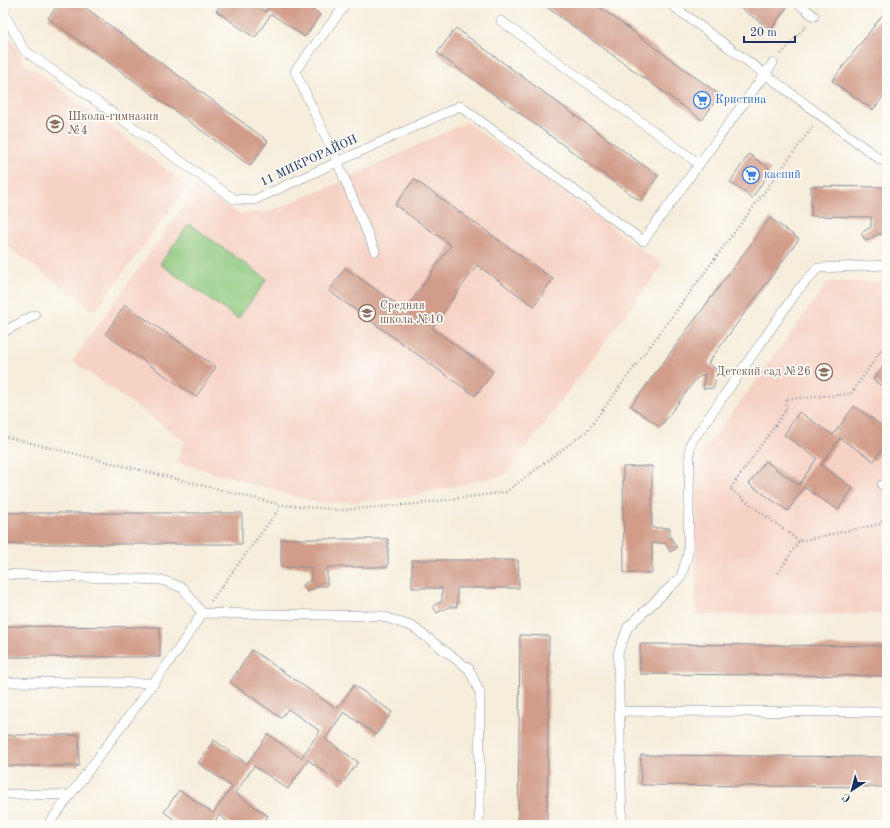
<svg xmlns="http://www.w3.org/2000/svg" width="890" height="828" viewBox="0 0 890 828" font-family="'Old Standard TT',serif">
<style>
.built{fill:#f6d2c4}
.green{fill:#8cc77d;stroke:#547b6e}
.building{fill:#d19d8a}
.lines{fill:none;stroke-linecap:round;stroke-linejoin:round}
.service-casing{stroke:#888e9c;stroke-width:10}
.path{stroke:#888e9c;stroke-width:2.5;stroke-dasharray:1 3;stroke-linecap:butt}
.service{stroke:#fff;stroke-width:9}
.labels{text-anchor:middle;dominant-baseline:central;stroke-width:3.5;stroke-linejoin:round;paint-order:stroke}
.shop-label{font-size:12px;fill:#366cbe;stroke:#fdfcf7;text-anchor:start}
.education-label{font-size:12px;fill:#785e54;stroke:#fdfcf7;text-anchor:start}
.street-label{font-size:12px;fill:#1b2f5e;stroke:#fdfcf7}
</style>
<rect width="100%" height="100%" fill="#fdfcf7"/>
<filter id="ink" filterUnits="userSpaceOnUse"><feTurbulence type="fractalNoise" baseFrequency=".025" numOctaves="2"/><feDisplacementMap in="SourceGraphic" scale="8" xChannelSelector="R" yChannelSelector="G"/><feConvolveMatrix kernelMatrix="1 2 1 2 8 2 1 2 1" color-interpolation-filters="sRGB"/></filter>
<filter id="wash" filterUnits="userSpaceOnUse"><feTurbulence type="fractalNoise" baseFrequency=".012" numOctaves="4" result="noise"/><feDisplacementMap in="SourceGraphic" scale="16" xChannelSelector="R" yChannelSelector="G"/><feGaussianBlur stdDeviation="0.9" result="paint"/><feColorMatrix in="noise" values="0 0 0 0 0 0 0 0 0 0 0 0 0 0 0 0 0 1.4 0 .05"/><feComposite in="paint" operator="in"/></filter>
<g filter="url(#wash)">
<rect width="100%" height="100%" fill="#f6eddb"/>
<path class="built" d="M3 24 24 62 188 186 95 311 3 243Z
M466 122 663 265 505 475 392 500 319 503 176 462 185 441 72 361 197 187 239 214 268 212 334 185Z
M828 282H887V614L696 615V462Z"/>
<path class="green" d="M189 224 267 279 238 319 160 264Z"/>
<g id="blocks">
<path class="building" d="M59 3H79L268 141 250 166 48 18Z
M222 3H253L266 12 272 3H303L320 15 305 37 271 14 255 38 216 11Z
M541 3H594L720 95 702 120Z
M734 3H787L789 4 771 30Z
M887 9V91L873 110 832 81Z
M456 28 658 176 640 201 437 53Z
M749 154 771 170 752 198 730 182Z
M414 179 553 279 534 306 477 265 432 328 493 372 475 396 329 291 345 268 405 310 451 245 395 205Z
M811 186 887 187V234H878L866 241 861 233 871 227V217L811 216Z
M770 218 799 239 708 363 717 370 714 388 703 389 705 374 697 378 660 427 631 406Z
M125 305 216 367 196 397 105 334Z
M887 361V390L873 380Z
M854 406 887 429V442L874 461 840 438 821 465 853 488 838 510 804 487 788 511 749 484 765 461 799 485 817 458 784 435 799 412 833 435Z
M652 466V528H670V536L677 548 670 552 665 543H652V573H624L623 467Z
M3 513H242V544H3Z
M281 539H388V567H327V586H319L307 592 303 585 311 580V567H281Z
M412 560H518L519 588H457V607H449L437 613 433 606 442 601V588H412Z
M3 626 160 627V657H3Z
M520 635 549 636 547 825H518Z
M640 644 887 646V676L640 674Z
M252 650 337 709 354 685 392 712 376 735 344 712 325 739 358 762 342 784 308 760 288 789 254 766 235 793 268 816 261 825H232L219 815 212 825H182L164 812 179 790 213 813 232 787 198 763 214 740 247 764 268 734 301 758 320 731 288 709 281 718 230 682Z
M3 735H79V766H3Z
M641 755 887 757V787L641 785Z"/>
</g>
</g>
<g filter="url(#ink)">
<use href="#blocks" fill-opacity="0" stroke="#888e9c" stroke-width="1"/>
<g class="lines">
<g class="service-casing">
<path id="service" d="M337 3 343 8 295 71 337 161 375 251
M669 3 881 160 887 162
M798 3 814 16
M3 11 24 50 234 199 254 200 460 106 643 241 773 63
M501 21 698 163
M3 332 35 315
M882 485 887 488
M3 574 162 580 183 588 202 613
M3 682 154 683
M619 711 887 712
M3 794 70 795
M48 825 178 650 202 613 382 616 413 627 469 669 480 693 479 825
M622 825 618 653 628 627 681 577 688 554 690 444 798 290 818 268 887 265"/>
</g>
<path class="path" d="M781 54 807 25
M3 436 282 505
M799 541 730 489 786 410V399L851 394 887 342
M778 573 799 541 880 524 887 514
M211 601 282 505 342 510 416 504 506 492 587 431 814 125"/>
<use href="#service" class="service"/>
</g>
</g>
<defs>
<g id="supermarket-ring" transform="scale(0.9)"><circle r="9.5" fill="#fdfcf7" stroke="#3f7fe0" stroke-width="1.5"/><path d="M-6-5.5h2.5l.6 2H6L4.5 2H-2.5L-4.4-4H-6ZM-1.5 3.2a1.3 1.3 0 1 0 .1 0ZM3 3.2a1.3 1.3 0 1 0 .1 0Z" fill="#3f7fe0"/></g>
<g id="school-ring" transform="scale(0.9)"><circle r="9.5" fill="#fdfcf7" stroke="#8d6e63" stroke-width="1.5"/><path d="M0-5L7-2L0 1L-7-2ZM-4 1L0 2.5L4 1V4Q0 6-4 4Z" fill="#8d6e63"/></g>
</defs>
<g fill-rule="evenodd">
<use href="#supermarket-ring" x="702" y="100"/>
<use href="#school-ring" x="55" y="124"/>
<use href="#supermarket-ring" x="751" y="175"/>
<use href="#school-ring" x="367" y="313"/>
<use href="#school-ring" x="824" y="372"/>
</g>
<g class="labels">
<g class="shop-label">
<text x="715" y="100">Кристина</text>
<text x="764" y="175">каспий</text>
</g>
<g class="education-label">
<text x="68" y="117">Школа-гимназия<tspan x="68" dy="14">№4</tspan></text>
<text x="380" y="306">Средняя<tspan x="380" dy="14">школа №10</tspan></text>
<text x="811" y="372" text-anchor="end">Детский сад №26</text>
</g>
<g class="street-label">
<text transform="translate(309 161) rotate(-25)">11 МИКРОРАЙОН</text>
</g>
</g>
<rect width="890" height="828" fill="none" stroke="#fdfcf7" stroke-width="16"/>
<g transform="translate(852 790) rotate(216)" stroke="#fdfcf7" stroke-width="3" paint-order="stroke">
<path d="M0-3L7 15L0 10L-7 15Z" fill="#1b2f5e"/>
<text y="-6" font-size="11" font-weight="bold" text-anchor="middle" fill="#1b2f5e">С</text>
</g>
<path d="M744 36v6h51v-6" fill="none" stroke="#1b2f5e" stroke-width="2"/>
<text x="750" y="36" font-size="12" fill="#1b2f5e" stroke="#fdfcf7" stroke-width="3" paint-order="stroke">20 m</text>
</svg>
